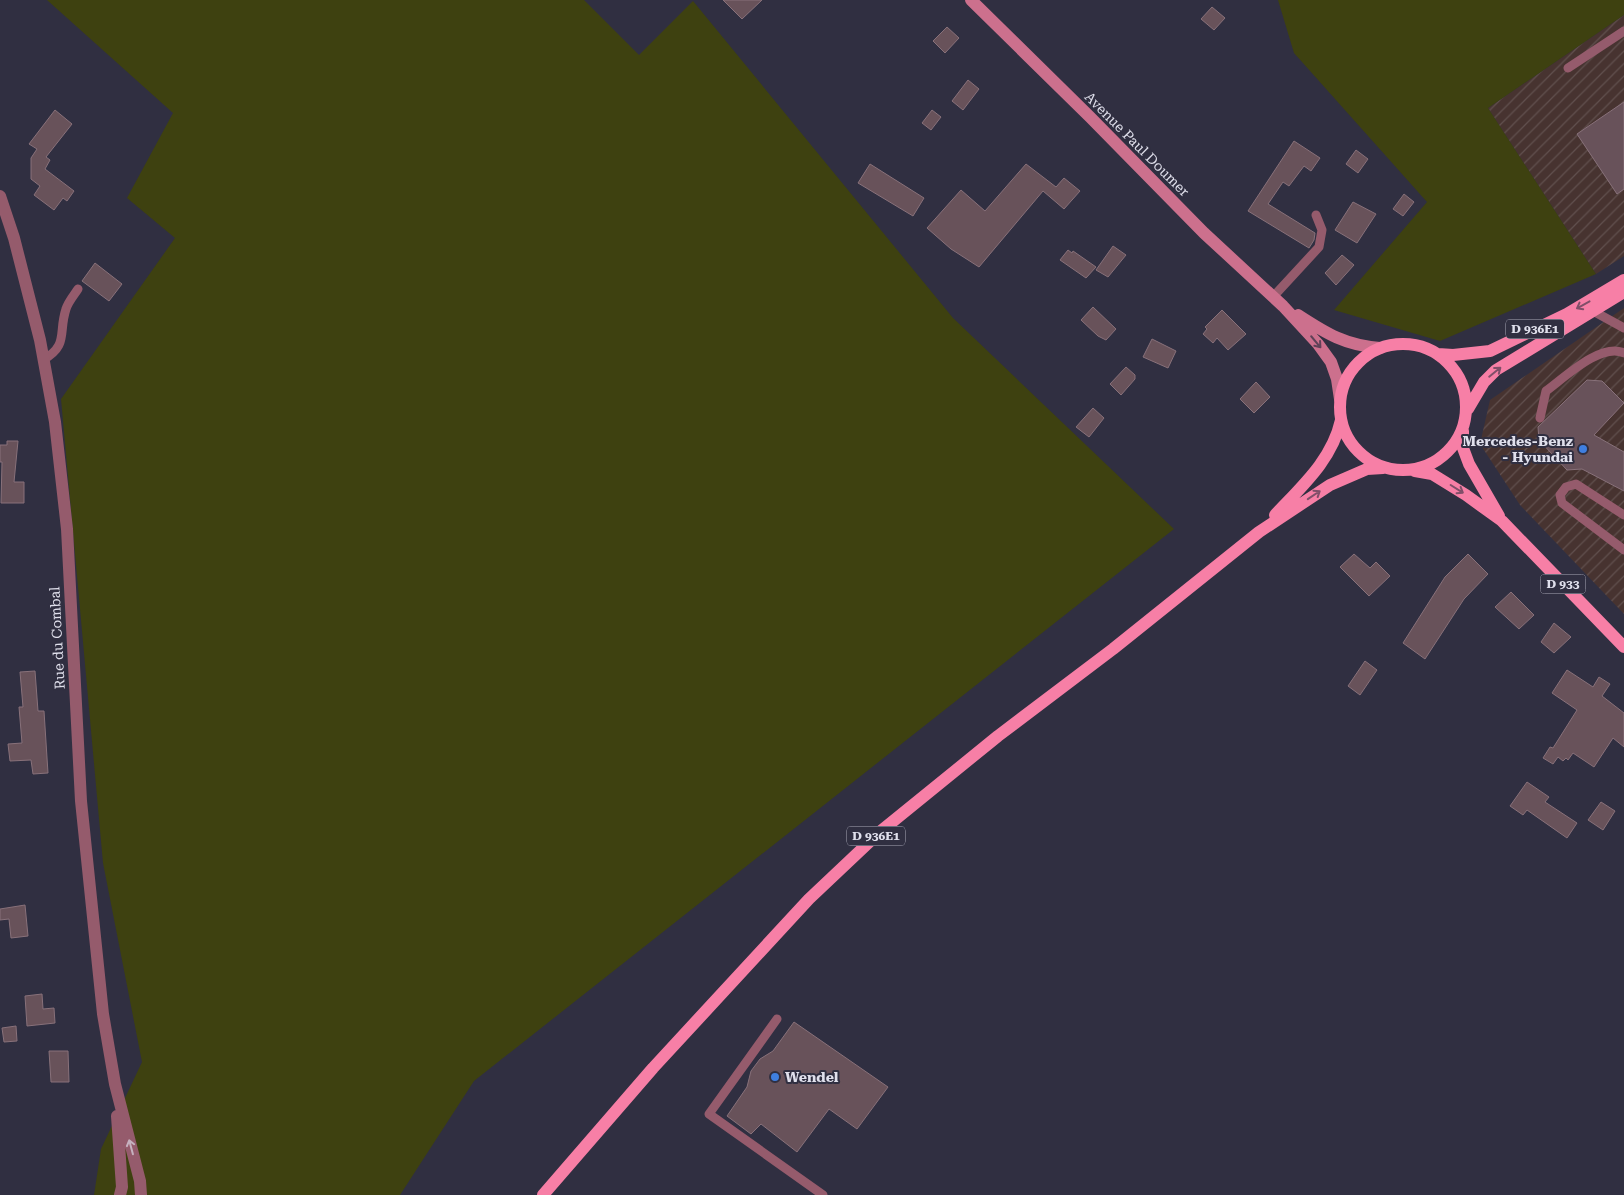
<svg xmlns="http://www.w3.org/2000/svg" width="1624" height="1195" viewBox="0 0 1624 1195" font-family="'Roboto Serif',serif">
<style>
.industrial{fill:url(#industrial-furrows)}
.grass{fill:#3e4110}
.building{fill:#68525a;stroke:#88717a}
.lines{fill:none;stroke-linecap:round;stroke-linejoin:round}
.lane{stroke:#955b6c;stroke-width:9}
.street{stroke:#955b6c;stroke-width:12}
.secondary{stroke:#cc708d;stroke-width:12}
.primary{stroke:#f77fa6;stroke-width:12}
.oneway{stroke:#804f69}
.oneway2{stroke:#5f4258}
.oneway3{stroke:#c6b1bf}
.shop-dot{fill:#3f7fe0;stroke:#302f41;stroke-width:2}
.labels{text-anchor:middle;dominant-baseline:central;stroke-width:4;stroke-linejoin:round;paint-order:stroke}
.shield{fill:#302f41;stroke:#ababb9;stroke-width:1}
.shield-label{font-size:12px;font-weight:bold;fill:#e0e0ec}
.street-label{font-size:14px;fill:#e0e0ec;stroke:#302f41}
.poi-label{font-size:14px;font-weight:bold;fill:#e0e0ec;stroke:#302f41;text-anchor:end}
</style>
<defs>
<pattern id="industrial-furrows" width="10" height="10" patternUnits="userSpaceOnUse" patternTransform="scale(1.25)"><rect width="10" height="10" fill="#473330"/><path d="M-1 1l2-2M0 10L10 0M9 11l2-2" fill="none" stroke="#61504e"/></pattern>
</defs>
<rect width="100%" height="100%" fill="#302f41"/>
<path class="industrial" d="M1624 15V256L1596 274 1488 108Z
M1624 308V614L1520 505 1480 444 1490 400Z"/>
<path class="grass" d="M47 0H584L639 55 693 1 953 318 1174 529 474 1081 400 1195H94L101 1149 142 1062 103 863 61 399 175 238 127 198 173 113Z
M1278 0H1624V15L1488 108 1596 274 1440 341 1334 310 1427 202 1294 53Z"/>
<path class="building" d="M723 0H762L742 19Z
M1212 7 1225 18 1214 30 1201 19Z
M947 27 959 38 945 53 933 41Z
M968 80 979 89 963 110 952 101Z
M1624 102V189L1617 194 1577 134Z
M55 110 72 124 46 157 50 160 45 169 74 191 67 201 63 198 54 210 34 195 40 186 31 179V158L37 149 29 144Z
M932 110 941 117 931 130 922 123Z
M1294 141 1320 158 1311 171 1304 166 1289 186 1283 182 1268 204 1315 233 1314 240 1309 248 1248 211Z
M1356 150 1368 159 1358 173 1346 164Z
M870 164 924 198 913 216 858 183Z
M1026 164 1056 187 1064 178 1080 191 1064 209 1043 191 979 267 951 249 927 228 961 190 985 211Z
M1404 194 1414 202 1403 216 1393 209Z
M1353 202 1376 214 1357 243 1335 230Z
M1113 246 1126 255 1108 277 1096 270Z
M1068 250 1072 253 1073 251 1096 267 1086 278 1060 260Z
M1342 255 1354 265 1336 285 1325 273Z
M95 263 122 284 109 301 82 281Z
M1093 307 1116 329 1106 340 1098 336 1081 320Z
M1222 310 1246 334 1228 350 1217 338 1213 343 1203 334 1207 329 1205 327Z
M1152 339 1176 351 1168 368 1143 357Z
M1126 367 1135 375V379L1121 395 1110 384Z
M1587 380 1602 381 1624 403 1594 435 1624 452V491L1582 469 1567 470 1539 440 1538 427Z
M1256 382 1270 397 1254 413 1240 399Z
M1093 408 1104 418 1089 437 1076 427Z
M7 441H18L14 482H24V503H1L2 462H0V445H7Z
M1354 554 1370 568 1376 562 1390 576 1369 596 1340 567Z
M1468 554 1488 574 1464 599 1425 659 1403 643 1445 577Z
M1511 592 1534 615 1519 629 1495 607Z
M1554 623 1571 637 1554 653 1541 642Z
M1365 661 1377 670 1360 695 1348 686Z
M1567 670 1593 687 1599 677 1610 684 1602 696 1624 713V747L1613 738 1594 767 1573 753 1568 760 1566 758 1563 761 1558 757 1553 764 1543 758 1550 747 1553 748 1577 710 1552 693Z
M35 671 38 711H44L48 773 33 774 31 760 10 761 8 744 22 743 19 707H23L20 672Z
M1527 782 1549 797 1545 802 1577 823 1567 838 1527 810 1523 815 1510 806Z
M1601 802 1615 811 1603 830 1588 820Z
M25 905 28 936 11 938 9 919 0 920V909Z
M42 994 43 1009 54 1008 55 1023 27 1026 25 996Z
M794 1022 888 1087 857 1129 829 1109 797 1152 761 1124 751 1134 727 1116 747 1087 751 1071 760 1059 773 1051Z
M16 1026 17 1041 4 1042 2 1028Z
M49 1051H68L69 1082H51Z"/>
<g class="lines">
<path class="lane" d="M1568 68 1624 31
M1273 297 1319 247 1322 230 1316 215
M1593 311 1624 328
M43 360C69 345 58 333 66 309 68 302 74 295 78 289
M1540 418 1546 391C1564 378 1601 342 1624 353
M1624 515 1576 484 1566 487 1560 495 1562 503 1624 550
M777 1019 709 1114 823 1195"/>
<path class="street" d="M0 196 14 238 40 340 55 422 67 529 81 801 103 1014 115 1084 140 1181 141 1195
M117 1116 122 1187 120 1195"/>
<path class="secondary" d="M971 0 1090 117 1204 233 1283 306 1318 344 1331 362 1337 379 1340 399
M1298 315C1327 334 1345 345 1380 348"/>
<path class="primary" d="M1340 407a63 63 0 1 1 126 0a63 63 0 1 1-126 0Z
M1438 354 1453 355 1490 351 1567 314 1624 280
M1468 409 1484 382 1496 370 1624 292
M1463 431V448L1469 464 1499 516
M1415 471 1432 474 1466 495 1502 521 1624 647
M1275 515C1302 486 1332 460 1341 420
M543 1195 653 1068 809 899 881 831 998 736 1113 649 1259 532 1330 485 1367 469 1383 468"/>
</g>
<defs><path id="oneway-shaft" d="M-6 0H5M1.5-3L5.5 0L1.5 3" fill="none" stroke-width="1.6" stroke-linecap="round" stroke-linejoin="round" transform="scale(1.25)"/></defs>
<g class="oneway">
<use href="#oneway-shaft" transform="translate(1583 305) rotate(151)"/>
<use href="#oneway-shaft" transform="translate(1495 372) rotate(-39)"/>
<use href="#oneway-shaft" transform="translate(1457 489) rotate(32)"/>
<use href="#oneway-shaft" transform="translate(1314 495) rotate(-34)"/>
</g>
<use class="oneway2" href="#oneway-shaft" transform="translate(1316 342) rotate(50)"/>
<use class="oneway3" href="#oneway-shaft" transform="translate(131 1147) rotate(-105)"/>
<g class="shop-dot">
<circle cx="1583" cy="449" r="5"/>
<circle cx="775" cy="1077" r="5"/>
</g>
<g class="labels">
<g class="shield">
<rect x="1506" y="319.5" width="58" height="19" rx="4"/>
<rect x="1540.5" y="574.5" width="45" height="19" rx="4"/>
<rect x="847" y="826.5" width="58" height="19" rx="4"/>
</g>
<g class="shield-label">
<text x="1535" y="329">D 936E1</text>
<text x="1563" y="584">D 933</text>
<text x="876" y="836">D 936E1</text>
</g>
<g class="street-label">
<text transform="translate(1137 144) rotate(45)">Avenue Paul Doumer</text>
<text transform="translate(57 638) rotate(-93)">Rue du Combal</text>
</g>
<g class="poi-label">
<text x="1573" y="441">Mercedes-Benz<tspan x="1573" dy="16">- Hyundai</tspan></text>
<text x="785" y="1077" text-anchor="start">Wendel</text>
</g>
</g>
</svg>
